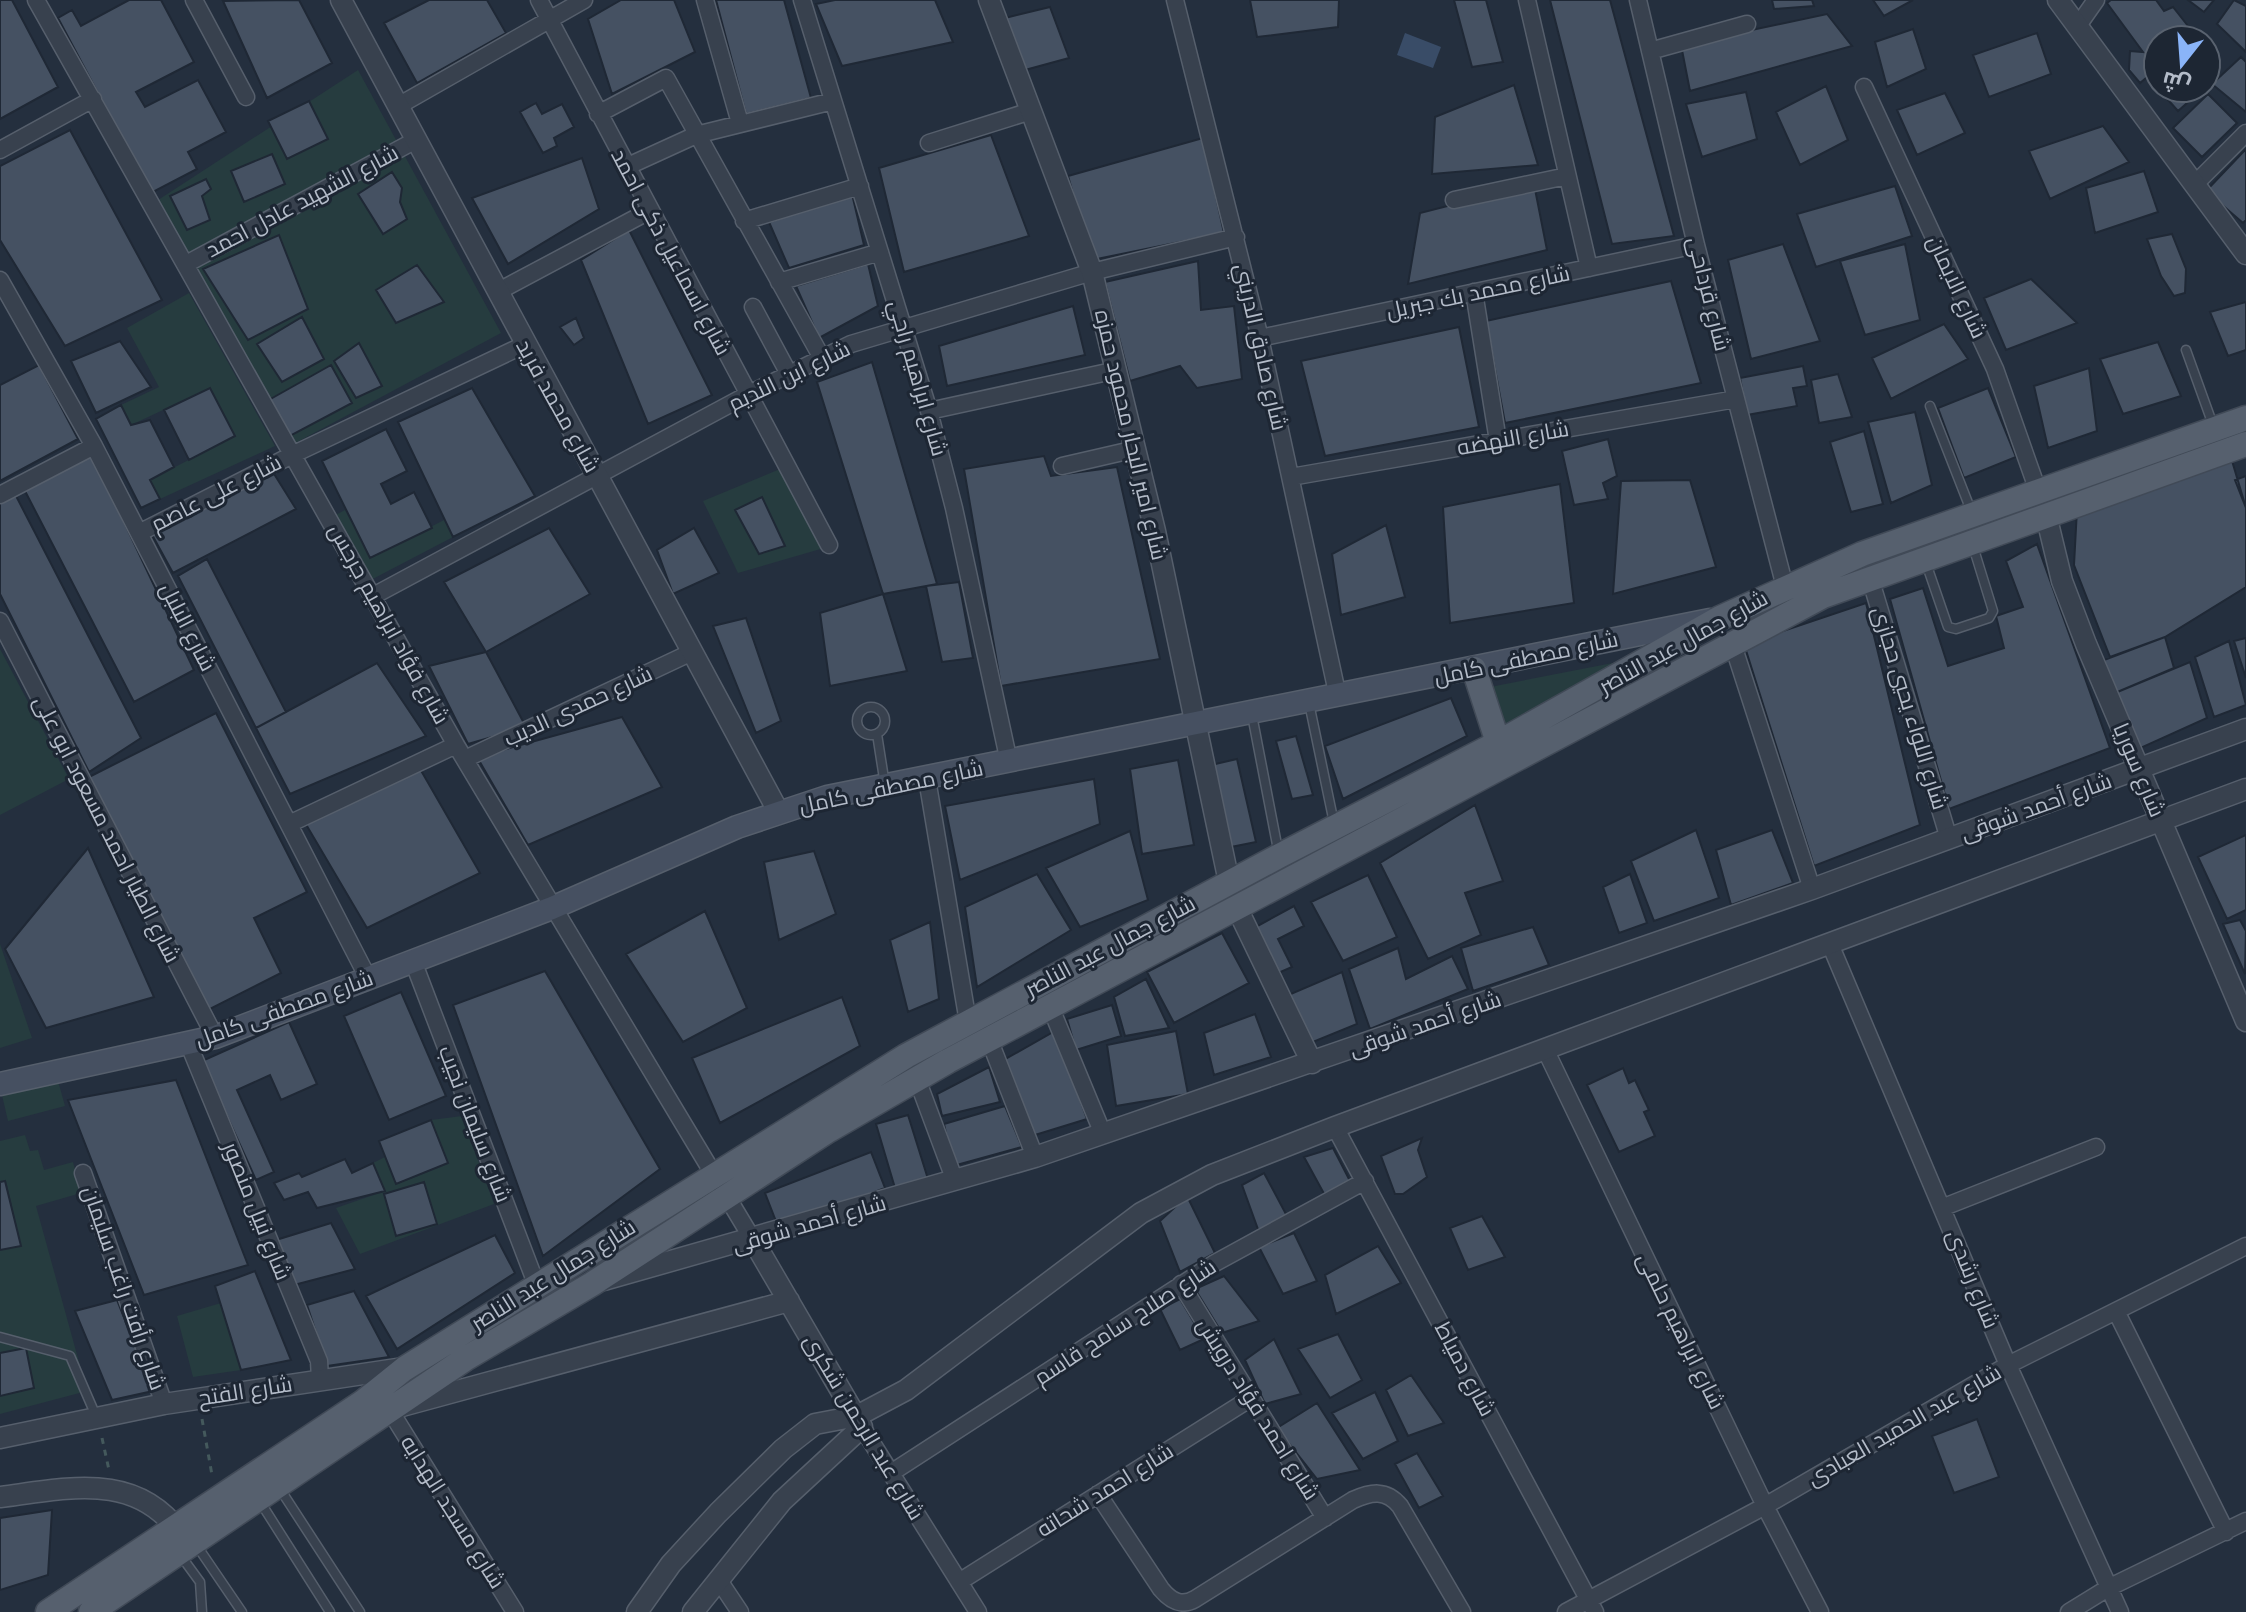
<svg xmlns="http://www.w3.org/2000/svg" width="2246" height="1612" viewBox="0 0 2246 1612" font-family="Arial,Cairo,sans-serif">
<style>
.green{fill:#263c3f}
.water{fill:#394c67}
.building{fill:#455162;stroke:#1f2835;stroke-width:2}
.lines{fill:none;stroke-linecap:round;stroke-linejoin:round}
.service-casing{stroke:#565f6c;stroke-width:11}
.minor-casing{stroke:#565f6c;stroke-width:19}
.tertiary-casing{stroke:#565f6c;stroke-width:23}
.secondary-casing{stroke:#565f6c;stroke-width:25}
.primary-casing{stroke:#414a57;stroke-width:27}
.path{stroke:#44595c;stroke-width:3;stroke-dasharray:6 6;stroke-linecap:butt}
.service{stroke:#38414e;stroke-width:8}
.minor{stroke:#38414e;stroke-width:16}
.tertiary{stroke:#38414e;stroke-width:20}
.secondary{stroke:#465061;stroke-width:22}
.primary{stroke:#56606e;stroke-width:24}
.labels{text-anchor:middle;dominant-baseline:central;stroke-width:6;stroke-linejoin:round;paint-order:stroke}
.street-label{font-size:22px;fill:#b4bcc9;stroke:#1d2633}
</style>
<rect width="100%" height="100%" fill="#242f3e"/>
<path class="green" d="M358 70 501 333 284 449 155 202Z
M189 293 275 446 160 499 150 480 235 436 210 388 131 425 121 405 159 387 127 328Z
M780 469 824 548 738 573 703 501Z
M345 510 371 558 444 520 453 537 365 583 330 518Z
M0 649 69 779 0 815Z
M1623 661 1506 733 1485 688Z
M0 944 32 1038 0 1048Z
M58 1081 65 1106 8 1121 2 1095Z
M462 1116 494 1204 360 1254 336 1208 385 1191 373 1163 385 1157 397 1184 448 1164 431 1120Z
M25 1135 30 1151 38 1150 44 1170 73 1162 81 1193 36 1206 87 1391 0 1414V1250L21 1245 6 1181 0 1182V1141Z
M221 1303 241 1370 193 1377 177 1316Z"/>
<path class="water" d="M1405 33 1441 47 1433 68 1397 55Z"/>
<path class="building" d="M0 0H12L58 87 0 119Z
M129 0H161L194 62 136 92 145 107 198 80 226 132 188 152 197 169 151 193 58 18 72 10 81 26Z
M299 0 332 63 267 98 223 1Z
M429 0H487L506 33 417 83 384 23Z
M621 0H674L695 52 612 94 588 19Z
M716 0H784L811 98 746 114Z
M835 0H935L953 42 842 66 816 4Z
M1250 0H1339L1338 27 1257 37Z
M1454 0H1486L1503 62 1472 67Z
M1550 0H1610L1674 236 1612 244Z
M1772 0H1812L1814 6 1774 9Z
M1873 0H1913L1884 16Z
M2111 0H2156L2164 11 2173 7 2188 26 2170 40H2158V68L2140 83 2129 70 2130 51 2143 52 2107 3Z
M2188 0H2214L2204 12Z
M2234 0 2246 6V52L2217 24Z
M1050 7 1069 58 1025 70 1005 18Z
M1827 14 1852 46 1690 91 1681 45Z
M1913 29 1926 69 1887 87 1875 42Z
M2037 33 2051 74 1989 97 1973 55Z
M2241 57 2246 62V112L2212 84Z
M2158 78V88H2204L2178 111 2153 83Z
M1514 85 1538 165 1432 174 1435 117Z
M1826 86 1848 140 1800 165 1776 112Z
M1746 92 1757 139 1702 157 1686 104Z
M1945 93 1965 133 1917 155 1897 110Z
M2208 94 2237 123 2202 157 2173 128Z
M309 101 328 139 287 159 268 121Z
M536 103 542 114 562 104 574 127 554 138 557 146 543 153 520 112Z
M2103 126 2129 162 2050 199 2029 151Z
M70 130 162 300 65 346 0 240V166Z
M991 135 1029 236 904 272 879 168Z
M1203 138 1224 233 1092 260 1068 176Z
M2246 149V220L2243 223 2206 191Z
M272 154 285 184 244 202 231 171Z
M582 158 599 209 508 264 472 198Z
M2144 171 2158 212 2095 233 2086 188Z
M392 172 402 188 400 202 407 219 383 234 358 194Z
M206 179 211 189 202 196 210 220 187 230 170 196Z
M1534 184 1547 250 1408 284 1420 213Z
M1895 186 1912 236 1816 267 1797 214Z
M852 194 864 245 789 268 769 222Z
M629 230 712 395 648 424 581 260Z
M2172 234 2186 269 2185 293 2174 296 2161 276 2147 239Z
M279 235 308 309 248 340 203 269Z
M1783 244 1820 341 1751 359 1728 260Z
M1905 244 1920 320 1865 335 1840 261Z
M1198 261 1201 310 1234 306 1242 379 1197 388 1180 366 1130 381 1105 282Z
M868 264 878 306 819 338 796 286Z
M417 265 444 302 396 323 376 290Z
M2031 279 2077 323 2006 350 1984 298Z
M1671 281 1701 383 1505 423 1486 321Z
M2246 302V350L2228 356 2210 312Z
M1073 306 1085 355 947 386 939 346Z
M302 317 324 359 282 382 257 344Z
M576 318 584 338 574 345 560 327Z
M1944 324 1968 359 1891 399 1872 358Z
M1459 327 1479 427 1325 456 1301 361Z
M120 341 151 387 96 413 71 361Z
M2158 342 2181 396 2123 414 2100 359Z
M359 343 382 386 356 398 334 361Z
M872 362 937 584 883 594 817 382Z
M39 365 78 439 0 481V385Z
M331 365 352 403 288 437 267 401Z
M1803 366 1807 386 1793 388 1797 406 1747 415 1740 378Z
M2089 368 2097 431 2048 448 2034 386Z
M1838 374 1852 417 1819 423 1811 380Z
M210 388 235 436 189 460 164 410Z
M472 388 535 496 453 537 398 422Z
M1988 388 2016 457 1964 478 1938 408Z
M121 405 131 425 150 420 174 467 150 480 160 499 141 508 96 419Z
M1915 412 1932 485 1891 503 1868 422Z
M386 429 407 471 381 484 391 504 414 492 432 528 370 558 322 461Z
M1864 431 1883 504 1851 512 1830 442Z
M1608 439 1617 476 1603 483 1608 499 1574 505 1562 451Z
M90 450 194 670 134 702 25 491Z
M2230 454 2246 508V587L2165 637 2110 657 2074 565 2077 509Z
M1044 456 1051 476 1117 467 1160 659 1001 686 964 469Z
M271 469 296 509 173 573 150 531Z
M2246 476V508L2235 480Z
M1690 480 1716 567 1613 594 1621 481Z
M1560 484 1574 603 1450 623 1443 507Z
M14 492 141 738 89 772 0 594V500Z
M762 497 785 546 759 554 735 510Z
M1386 525 1405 597 1341 615 1332 554Z
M549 528 590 594 486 652 444 582Z
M694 528 719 573 673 594 657 550Z
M2037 544 2110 748 1949 809 1890 599 1923 588 1948 666 2004 648 1996 616 2023 607 2006 561Z
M207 559 286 712 256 728 178 576Z
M959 582 973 658 942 662 926 586Z
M883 594 907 671 830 686 820 613Z
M1866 603 1920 825 1814 866 1744 644Z
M746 618 781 721 756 733 713 626Z
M2165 637 2174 668 2115 693 2104 660Z
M2246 638V678L2234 641Z
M2229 641 2246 705 2214 717 2195 657Z
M486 652 526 727 468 744 429 666Z
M2190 662 2207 718 2134 751 2115 693Z
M377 663 426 736 290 794 256 728Z
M1451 698 1467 736 1343 799 1325 746Z
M216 713 307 892 254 918 281 973 208 1010 89 777Z
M622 717 662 787 528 845 477 757Z
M1296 736 1313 795 1292 799 1276 741Z
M1237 759 1256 842 1231 847 1211 765Z
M1178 760 1194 845 1142 854 1130 769Z
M419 767 480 873 367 928 304 821Z
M1094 779 1100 824 960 880 945 806Z
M1475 805 1503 881 1465 893 1481 935 1428 959 1380 863Z
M1696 830 1719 898 1654 921 1631 861Z
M1772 830 1793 883 1731 905 1716 850Z
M1130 831 1148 900 1080 927 1046 868Z
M2246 835V910L2227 919 2198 857Z
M88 848 154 997 46 1028 5 949Z
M814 851 836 914 779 940 764 862Z
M1037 874 1071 930 977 987 965 907Z
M1630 874 1647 923 1619 933 1603 887Z
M1368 875 1397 937 1343 961 1311 902Z
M1294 906 1304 926 1278 939 1292 967 1276 974 1252 929Z
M705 911 747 1008 683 1042 626 954Z
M2240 920 2246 931 2245 974 2223 924Z
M930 922 939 999 908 1012 890 940Z
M1533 927 1549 965 1473 991 1461 948Z
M1222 933 1249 983 1174 1023 1147 972Z
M1398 948 1406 979 1452 956 1468 989 1370 1029 1349 969Z
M545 971 660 1169 543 1256 453 1005Z
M1342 972 1357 1024 1308 1044 1286 996Z
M1146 979 1169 1028 1125 1036 1114 997Z
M401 992 446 1096 389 1120 344 1016Z
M842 997 860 1046 720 1123 692 1058Z
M1112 1005 1121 1036 1076 1050 1067 1019Z
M1255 1014 1271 1057 1214 1075 1204 1033Z
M289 1022 317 1084 281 1100 270 1075 237 1090 274 1172 256 1180 202 1061Z
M1055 1031 1087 1119 1035 1135 1002 1061Z
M1176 1031 1188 1094 1116 1106 1107 1045Z
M989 1067 1000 1102 942 1116 937 1094Z
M1623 1068 1629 1083 1635 1080 1649 1110 1644 1112 1655 1136 1619 1152 1587 1085Z
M176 1080 248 1265 144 1295 68 1100Z
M1005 1106 1022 1147 953 1166 944 1124Z
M908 1115 928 1179 895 1188 876 1124Z
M431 1120 448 1163 396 1184 379 1141Z
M1422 1138 1418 1150 1427 1177 1403 1194H1395L1381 1156Z
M1333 1148 1350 1181 1328 1201 1304 1157Z
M871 1152 885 1188 779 1229 765 1193Z
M345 1159 352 1173 373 1163 385 1191 317 1208 308 1192 284 1200 274 1183 299 1173 302 1177Z
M1264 1173 1287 1216 1259 1232 1242 1185Z
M5 1181 21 1246 0 1250V1182Z
M424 1182 437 1224 396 1236 384 1194Z
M1187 1196 1215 1253 1180 1272 1160 1221Z
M1482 1216 1505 1257 1468 1270 1450 1228Z
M331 1223 355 1269 294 1285 276 1240Z
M1294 1233 1317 1281 1283 1294 1259 1247Z
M495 1235 515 1273 397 1349 366 1296Z
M1378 1246 1401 1283 1336 1314 1325 1275Z
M255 1271 291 1360 241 1370 215 1286Z
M1224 1276 1259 1321 1222 1333 1195 1289Z
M354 1291 389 1357 327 1366 307 1305Z
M1180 1299 1204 1339 1180 1350 1160 1309Z
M117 1300 153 1391 112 1400 75 1311Z
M1338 1334 1362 1380 1330 1398 1298 1349Z
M1274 1339 1301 1394 1265 1404 1245 1360Z
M26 1348 34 1388 0 1396V1353Z
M1411 1375 1444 1423 1408 1436 1386 1390Z
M1375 1392 1398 1441 1363 1459 1332 1413Z
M1317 1403 1360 1470 1317 1479 1277 1428Z
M1977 1419 1999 1477 1954 1493 1932 1436Z
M1417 1453 1443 1496 1419 1508 1395 1464Z
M52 1510 48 1575 0 1590V1518Z"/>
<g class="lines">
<g class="service-casing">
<path id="service" d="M2186 350 2213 425
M1930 406 1972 513
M1926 563 1948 627 1956 629 1989 618 1993 611 1972 543
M1309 703 1334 823
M857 721a14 14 0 1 1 28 0a14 14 0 1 1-28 0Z
M1252 715 1279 855
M877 734 885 785
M0 1337 70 1356 96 1416
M280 1489 360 1612
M259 1500 330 1612
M195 1543 242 1612
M181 1556 200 1582 202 1612"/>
</g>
<g class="minor-casing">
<path id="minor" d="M36 0 456 745 753 1240
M194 0 246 97
M539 0 829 545
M705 0 740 123
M802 0 929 411 954 508 1009 762
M1175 0 1260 338 1338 697
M1527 0 1589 268
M1638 0 1696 245 1785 587
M2077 27 2096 0
M1650 51 1747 24
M1864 87 1995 369 2038 491
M398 106 584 0
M598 114 666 78 822 358
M929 143 1031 111
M0 150 93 99
M626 167 696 135 833 101
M2195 184 2246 133
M1454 200 1567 176
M744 221 860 186
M188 263 416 140
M0 280 94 446 368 978
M779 282 880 252
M497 292 649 211
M1474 292 1498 441
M753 307 789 374
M1260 338 1696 245
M929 411 1117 370
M1062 466 1136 449
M1291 477 1736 399
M0 495 94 446
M139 533 294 454 524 345
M1870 578 1949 839
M375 595 747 395 851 344 1092 272 1236 237
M0 621 215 1037
M1732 642 1812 889
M465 759 692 652
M927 779 968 1022
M289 824 456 745
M1830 944 2008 1365 2120 1612
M413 961 537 1286
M1050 1006 1103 1134
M989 1039 1035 1157
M189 1045 319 1361 320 1379
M1545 1049 1765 1506 1820 1612
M917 1079 955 1181
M1335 1127 1595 1612
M83 1173 164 1404
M1944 1207 2096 1147
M1181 1284 1325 1518
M2116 1311 2226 1532
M391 1412 515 1612
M862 1427 978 1612
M891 1473 1215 1263 1365 1181
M1098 1494 1161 1589C1171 1601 1181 1607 1195 1599L1353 1500C1371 1492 1386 1489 1400 1506L1462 1612
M718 1579 740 1612
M959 1582 1251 1398
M1566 1612 1765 1506 2008 1365 2246 1246
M2069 1612 2108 1588 2246 1521"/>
</g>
<g class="tertiary-casing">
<path id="tertiary" d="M341 0 778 811
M989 0 1092 272 1155 531 1229 882
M2058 0 2246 254
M2046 515 2062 581 2086 644 2246 1021
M1236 906 1312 1063
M604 1280 1035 1157 1812 889 2246 729
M402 1406 789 1301
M0 1438 164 1404 410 1367
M0 1497C69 1488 140 1470 184 1539
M637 1612 671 1564 718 1513 783 1449 815 1424 857 1416 906 1390 1141 1213 1212 1175 1335 1127 2246 789
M693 1612 782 1501 862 1427 753 1240"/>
</g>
<g class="secondary-casing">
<path id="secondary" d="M0 1084 215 1037 552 908 737 827 827 797 1710 620"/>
</g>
<g class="primary-casing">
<path id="primary" d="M1474 669 1503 758
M48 1612 363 1402 404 1369 906 1056 1279 856 1496 744 1720 618 1862 554 2246 418
M91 1612 465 1359 592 1284 829 1130 948 1061 1823 596 2246 444"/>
</g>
<path class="path" d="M202 1419 212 1475
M102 1438 109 1470"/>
<use href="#service" class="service"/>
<use href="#minor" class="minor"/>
<use href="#tertiary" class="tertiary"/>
<use href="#secondary" class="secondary"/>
<use href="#primary" class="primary"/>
</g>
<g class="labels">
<g class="street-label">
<text transform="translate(302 201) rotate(-28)">شارع الشهيد عادل احمد</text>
<text transform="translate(671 252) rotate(62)">شارع اسماعيل ذكى احمد</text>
<text transform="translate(1957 287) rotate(65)">شارع الايمان</text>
<text transform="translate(1478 292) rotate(-12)">شارع محمد بك جبريل</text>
<text transform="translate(1709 294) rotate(76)">شارع قرداحى</text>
<text transform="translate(1261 347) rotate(77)">شارع صادق الدريني</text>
<text transform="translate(789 376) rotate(-26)">شارع ابن النديم</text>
<text transform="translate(918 378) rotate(74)">شارع ابراهيم راجي</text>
<text transform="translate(558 406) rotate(61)">شارع محمد فريد</text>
<text transform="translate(1131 435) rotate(77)">شارع امير البحار محمود حمزه</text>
<text transform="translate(1513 438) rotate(-10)">شارع النهضه</text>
<text transform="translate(216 493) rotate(-27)">شارع على عاصم</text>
<text transform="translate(389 624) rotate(61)">شارع فؤاد ابراهيم جرجس</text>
<text transform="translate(188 627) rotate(63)">شارع البلبل</text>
<text transform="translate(1683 642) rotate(-29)">شارع جمال عبد الناصر</text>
<text transform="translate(1526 658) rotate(-12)">شارع مصطفى كامل</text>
<text transform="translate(578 706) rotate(-25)">شارع حمدى الديب</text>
<text transform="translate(1910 708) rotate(73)">شارع اللواء يحيي حجازى</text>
<text transform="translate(2139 770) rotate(67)">شارع سوريا</text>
<text transform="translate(891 787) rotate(-12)">شارع مصطفى كامل</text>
<text transform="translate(2036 807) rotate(-20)">شارع أحمد شوقى</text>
<text transform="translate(107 829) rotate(63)">شارع الطيار احمد مسعود ابو على</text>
<text transform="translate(1110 946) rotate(-28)">شارع جمال عبد الناصر</text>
<text transform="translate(284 1009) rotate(-20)">شارع مصطفى كامل</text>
<text transform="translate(1425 1024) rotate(-19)">شارع أحمد شوقى</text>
<text transform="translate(475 1124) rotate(69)">شارع سليمان نجيب</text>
<text transform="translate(257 1211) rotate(68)">شارع نبيل منصور</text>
<text transform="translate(809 1224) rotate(-16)">شارع أحمد شوقى</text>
<text transform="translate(553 1275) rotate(-32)">شارع جمال عبد الناصر</text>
<text transform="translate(1973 1279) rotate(68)">شارع رشدى</text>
<text transform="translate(124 1288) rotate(71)">شارع رأفت راغب سليمان</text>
<text transform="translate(1125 1322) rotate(-33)">شارع صلاح سامح قاسم</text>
<text transform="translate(1681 1331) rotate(64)">شارع ابراهيم حلمى</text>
<text transform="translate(1465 1369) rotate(62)">شارع دمياط</text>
<text transform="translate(245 1391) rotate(-9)">شارع الفتح</text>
<text transform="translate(1258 1409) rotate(58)">شارع احمد فؤاد درويش</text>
<text transform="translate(1904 1425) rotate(-30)">شارع عبد الحميد العبادى</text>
<text transform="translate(864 1427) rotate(59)">شارع عبد الرحمن شكرى</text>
<text transform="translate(1105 1490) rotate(-32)">شارع احمد شحاته</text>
<text transform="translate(453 1512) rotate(58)">شارع مسجد الهدايه</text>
</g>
</g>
<g transform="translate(2182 64) rotate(197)"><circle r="38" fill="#1d2633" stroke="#59626f" stroke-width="2"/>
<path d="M0-6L14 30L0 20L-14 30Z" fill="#8ab4f8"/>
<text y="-12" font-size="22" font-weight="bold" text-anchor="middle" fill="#b4bcc9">ش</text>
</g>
</svg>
